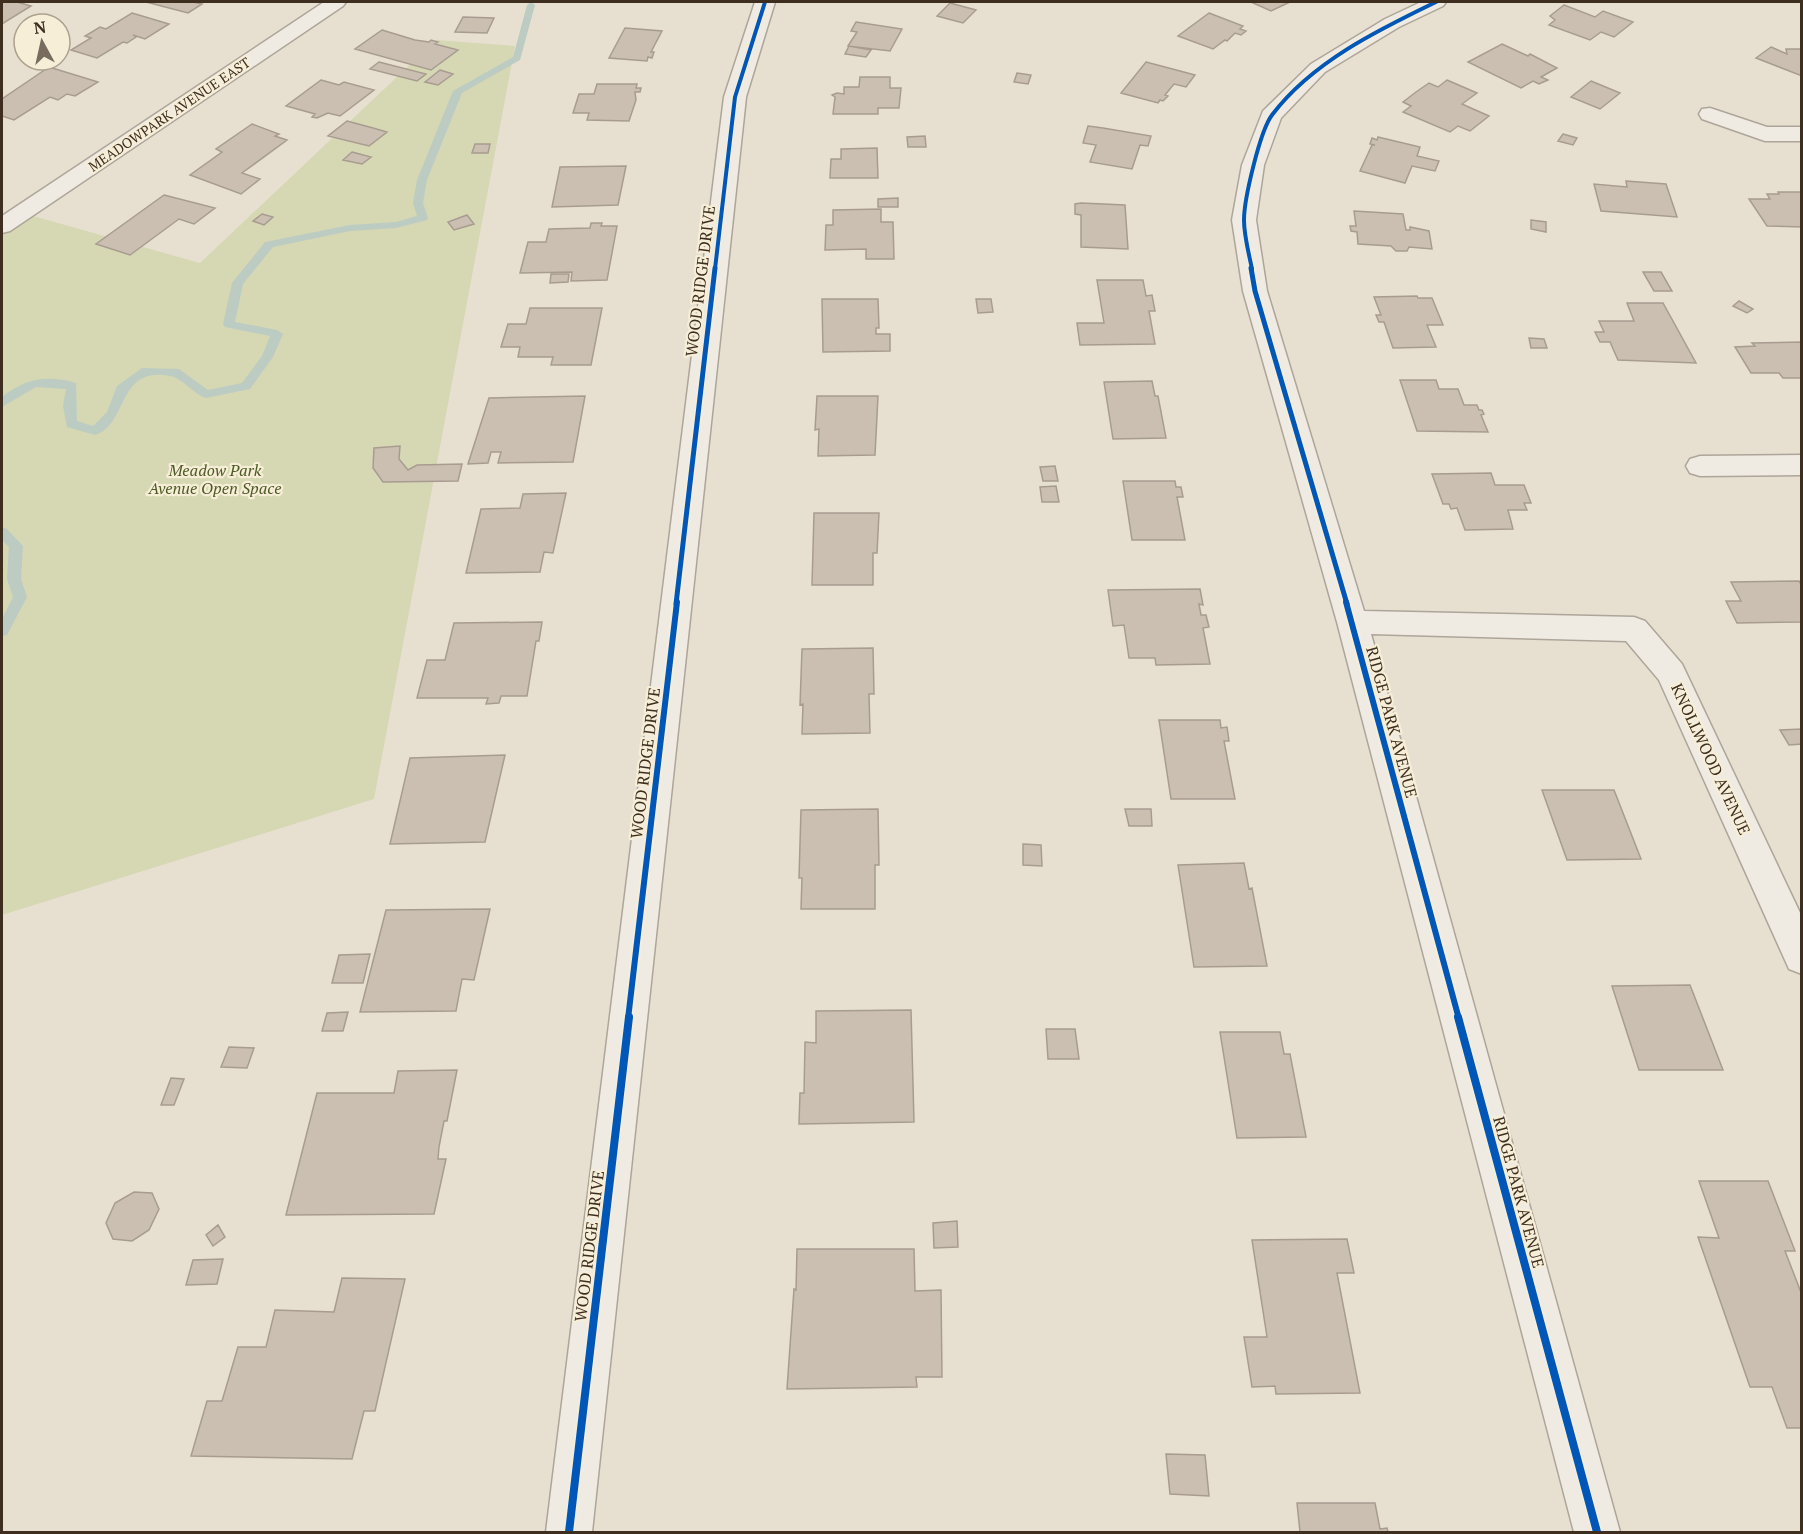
<svg xmlns="http://www.w3.org/2000/svg" width="1803" height="1534" viewBox="0 0 1803 1534" font-family="'PT Serif',serif">
<style>
.green{fill:#d6d7b3}
.lines{fill:none;stroke-linecap:round;stroke-linejoin:round}
.stream{fill:#bcccc2;fill-rule:evenodd}
.building{fill:#cbbfb2;stroke:#a89c90;stroke-width:1.5}
.street-casing{stroke:#ada599;stroke-width:3}
.street{fill:#efebe3;fill-rule:evenodd}
.cycleway-far3-casing{stroke:#f7eed8;stroke-width:6}
.cycleway-far2-casing{stroke:#f7eed8;stroke-width:8}
.cycleway-far1-casing{stroke:#f7eed8;stroke-width:10}
.cycleway-casing{stroke:#f7eed8;stroke-width:11}
.cycleway-far3{stroke:#0057b8;stroke-width:4}
.cycleway-far2{stroke:#0057b8;stroke-width:5}
.cycleway-far1{stroke:#0057b8;stroke-width:6}
.cycleway{stroke:#0057b8;stroke-width:8}
.labels{text-anchor:middle;dominant-baseline:central;stroke-width:4.5;stroke-linejoin:round;paint-order:stroke}
.far-street-label{font-size:14px;fill:#3d2e20;stroke:#f7eed8}
.street-label{font-size:16px;fill:#3d2e20;stroke:#f7eed8}
.park-label{font-size:16px;font-style:italic;fill:#4d5a26;stroke:#f7eed8}
</style>
<rect width="100%" height="100%" fill="#e7e0d1"/>
<path class="green" d="M436 40 515 46 374 799 2 915V223L19 212 200 263Z"/>
<g class="lines">
<path class="stream" d="M531 2 535 5 520 60 462 93 427 180 423 203 428 218 427 220 396 228 350 231 273 247 243 284 235 322 277 330 283 334 273 357 250 389 206 398C193 394 183 378 170 376 116 366 129 425 95 435L67 427 63 406 66 389 36 387 2 407V397C26 378 47 375 76 383L77 421 93 426 107 412 117 386 142 368 179 369 208 390 242 383 262 356 270 336 225 327 223 324 232 283 265 242 350 225 396 222 417 216 413 203 417 180 453 91 513 57 527 5Z
M2 527 7 529 23 546 21 579 27 597 7 635 2 636V619L13 597 7 579 9 547 2 540Z"/>
</g>
<path class="building" d="M2 2H17L31 6 2 24Z
M146 2H193L202 4 188 13Z
M1251 2H1290L1271 11Z
M950 3 976 10 963 23 937 16Z
M1564 5 1595 17 1603 11 1633 22 1614 37 1601 32 1590 40 1549 25 1555 20 1550 16Z
M132 13 169 24 145 39 133 35 136 37 127 43 123 42 97 58 71 50 91 38 85 36 100 27 106 29Z
M1209 13 1243 26 1240 29 1246 31 1241 35 1235 33 1227 41 1225 40 1213 49 1178 36Z
M463 17 494 18 487 33 455 32Z
M856 22 902 29 890 51 848 46 857 32 851 31Z
M625 28 662 31 651 52H654L652 58 648 57 647 61 609 58Z
M382 30 415 40 429 42 431 40 438 42 435 44 458 50 431 70 355 49Z
M1502 44 1528 56 1530 54 1557 68 1541 77 1548 80 1539 84 1533 81 1521 88 1468 62Z
M849 46 871 50 866 57 845 54Z
M1771 47 1787 54 1786 49H1802V76L1756 58Z
M379 62 426 74 417 81 370 69Z
M1146 62 1195 75 1186 87 1174 84 1165 95 1168 96 1163 101 1160 100 1158 103 1121 93Z
M49 67 98 82 75 96 67 94 58 100 50 97 14 120 2 116V99Z
M440 70 453 74 438 85 425 82Z
M1017 73 1031 75 1028 84 1014 82Z
M860 77H890V88H901L899 108H878V114H833L835 97 832 95 837 93 844 94V87H859Z
M321 80 339 85 344 82 374 90 340 116 328 113 317 118 312 117 315 114 286 106Z
M1447 80 1477 93 1462 104 1489 116 1470 131 1458 126 1450 132 1403 112 1411 106 1403 102 1416 92 1429 83 1438 87Z
M1591 81 1620 93 1600 109 1571 97Z
M597 84H637L636 88H641L640 92H635L636 100 629 121 587 120 589 113H573L579 94H594Z
M347 121 373 128 387 132 369 146 328 136Z
M252 124 279 134 275 136 287 140 242 173 260 179 241 194 190 175 222 152 216 149Z
M1088 126 1103 128 1151 136 1148 146 1140 145 1132 169 1090 162 1096 145 1083 143Z
M1563 134 1577 138 1573 145 1558 141Z
M925 136 926 147H908L907 137Z
M1378 137 1420 147 1417 156 1439 161 1435 171 1412 166 1405 183 1360 171 1372 145H1375L1370 144 1372 138 1377 140Z
M475 144H490L488 153H472Z
M877 148 878 178H830L831 159H841V149Z
M352 152 371 157 362 164 343 160Z
M626 166 618 205 552 207 560 167Z
M1626 181 1666 184 1677 217 1601 211 1594 184 1627 187Z
M1778 192H1802V227L1767 226 1749 199H1770L1767 194H1779Z
M164 195 215 208 194 224 179 219 130 255 96 244Z
M898 198V207H878V199Z
M1081 203 1125 205 1128 249 1081 247V215L1075 214V204Z
M881 209V222H893L894 259H866V249L825 250 826 225H833V210Z
M1354 211 1403 214 1406 230H1410V227L1429 231 1432 249 1409 247 1407 251H1396L1391 246 1358 244 1357 232 1351 231 1350 226H1356Z
M262 214 273 217 264 225 253 221Z
M467 215 474 224 454 230 448 222Z
M1531 220 1546 222V232L1531 229Z
M591 223H602L601 226H617L607 280 571 281 572 272 520 273 528 242H546L549 229 590 228Z
M1643 272H1661L1672 291H1654Z
M551 274H569L568 282 550 283Z
M1097 280H1143L1146 296 1152 295 1155 311H1149L1155 344 1080 345 1077 323H1104Z
M1417 296 1418 298H1432L1443 325H1427L1436 347 1393 348 1384 322H1379L1376 315H1381L1374 297Z
M822 299H878L879 328H876V334H890V351L823 352Z
M976 299H991L993 312 978 313Z
M1739 301 1753 309 1747 313 1733 306Z
M1627 303H1663L1696 363 1618 360 1610 342H1600L1595 332H1604L1599 321H1634Z
M530 308H602L591 365H551L553 357H518L520 347H501L508 324H526Z
M1529 338 1544 339 1547 348H1531Z
M1802 342V378H1783L1779 373H1751L1735 347 1755 346 1752 343Z
M1400 380H1436L1439 389H1458L1464 405H1477L1479 410H1482L1484 414 1481 415 1488 432 1417 431Z
M1152 381 1155 396H1158L1166 438 1113 439 1104 382Z
M585 396 573 462 498 463 501 452H491L488 463 468 464 489 398Z
M817 396H878L875 455 818 456 819 429 815 430Z
M400 446 399 459 408 470 417 465 462 464 458 481 383 482 373 468 374 448Z
M1055 466 1058 481H1043L1040 467Z
M1491 473 1495 485H1524L1531 503H1524L1527 510H1508L1513 529 1465 530 1457 508 1451 509 1449 504H1443L1432 474Z
M1123 481H1175L1176 487H1181L1183 497H1177L1185 540H1132Z
M1056 486 1059 502H1042L1040 487Z
M566 493 553 553 544 552 540 572 466 573 481 509 520 508 523 494Z
M814 513H879L877 553H873V585H812Z
M1799 581 1802 586V622L1737 623 1726 601H1741L1731 582Z
M1200 589 1203 605 1199 604 1201 615H1206L1209 627 1203 628 1210 664 1156 665 1155 658H1129L1124 625 1113 626 1108 590Z
M542 622 539 641H536L527 696H501L499 703 486 704 488 698H417L427 660H445L454 623Z
M873 648 874 694H869L870 733 802 734 803 704 800 705 802 649Z
M1159 720H1220L1221 728 1227 727 1229 741H1224L1235 799H1171Z
M1802 729V744L1789 745 1780 730Z
M505 755 485 842 390 844 410 758Z
M1542 790H1614L1641 859 1567 860Z
M878 809 879 865H875V909H801L802 878H799L801 810Z
M1125 809H1151L1152 826H1129Z
M1023 844 1041 845 1042 866 1023 865Z
M1244 863 1249 889 1252 888 1267 966 1194 967 1178 865Z
M490 909 474 980 462 979 456 1011 360 1012 386 910Z
M370 954 363 983H332L339 955Z
M1690 985 1723 1070H1639L1612 986Z
M911 1010 914 1122 799 1124 800 1093H804L805 1042 816 1043V1011Z
M348 1012 343 1031H322L327 1013Z
M1046 1029H1075L1079 1059H1048Z
M1220 1032H1280L1284 1054H1290L1306 1137 1237 1138Z
M229 1047 254 1048 247 1068 221 1067Z
M457 1070 447 1121H444L439 1147 438 1159H446L434 1214 286 1215 317 1093H394L398 1071Z
M171 1078 184 1079 174 1105H161Z
M1699 1181H1768L1795 1251H1785L1802 1295V1428H1787L1772 1387H1750L1698 1237 1719 1238Z
M134 1192 152 1193 159 1209 149 1230 132 1241 113 1239 106 1223 115 1203Z
M957 1221 958 1247 934 1248 933 1223Z
M218 1225 225 1237 213 1246 206 1235Z
M1347 1239 1354 1273H1337L1360 1393 1276 1394 1275 1386 1252 1387 1244 1337H1267L1252 1240Z
M797 1249H914L915 1291 941 1290 942 1377H916L917 1387 787 1389 794 1289 796 1290Z
M223 1259 217 1284 186 1285 193 1260Z
M342 1278 405 1279 375 1411H364L352 1459 191 1456 207 1401H222L238 1347H266L275 1310 334 1312Z
M1166 1454 1205 1455 1209 1496 1170 1494Z
M1297 1503H1375L1380 1529 1387 1528 1388 1532H1300Z"/>
<g class="lines">
<g class="street-casing">
<path id="street" d="M324 2H346L343 6 10 231 2 233V216Z
M755 2H775L746 97 592 1532H546L724 97Z
M1421 2H1446L1443 6 1399 27 1325 72 1281 118 1264 165 1256 220 1267 291 1364 611 1634 617 1645 621 1682 664 1802 917V974L1789 969 1659 680 1626 641 1371 634 1620 1532H1574L1337 622 1243 291 1232 220 1242 165 1263 111 1311 64 1385 19Z
M1710 108 1767 127H1802V141H1765L1702 119 1699 114 1702 109Z
M1802 455V475L1700 476 1690 473 1686 466 1690 459 1700 456Z"/>
</g>
<use href="#street" class="street"/>
<g class="cycleway-far3-casing">
<path id="cycleway-far3" d="M715 269 735 97 765 2
M1252 269C1249 254 1244 236 1244 220 1244 199 1260 131 1272 115 1312 62 1378 30 1436 2"/>
</g>
<g class="cycleway-far2-casing">
<path id="cycleway-far2" d="M1251 268 1255 291 1347 604
M676 604 715 268"/>
</g>
<g class="cycleway-far1-casing">
<path id="cycleway-far1" d="M1346 602 1459 1019
M628 1019 677 602"/>
</g>
<g class="cycleway-casing">
<path id="cycleway" d="M1458 1017 1597 1532
M569 1532 629 1017"/>
</g>
<use href="#cycleway-far3" class="cycleway-far3"/>
<use href="#cycleway-far2" class="cycleway-far2"/>
<use href="#cycleway-far1" class="cycleway-far1"/>
<use href="#cycleway" class="cycleway"/>
</g>
<g class="labels">
<g class="far-street-label">
<text transform="translate(169 114) rotate(-34)">MEADOWPARK AVENUE EAST</text>
</g>
<g class="street-label">
<text transform="translate(700 281) rotate(-83)">WOOD RIDGE DRIVE</text>
<text transform="translate(1392 722) rotate(75)">RIDGE PARK AVENUE</text>
<text transform="translate(1711 759) rotate(65)">KNOLLWOOD AVENUE</text>
<text transform="translate(645 763) rotate(-83)">WOOD RIDGE DRIVE</text>
<text transform="translate(1519 1192) rotate(75)">RIDGE PARK AVENUE</text>
<text transform="translate(589 1246) rotate(-83)">WOOD RIDGE DRIVE</text>
</g>
<g class="park-label">
<text x="215" y="470">Meadow Park<tspan x="215" dy="18">Avenue Open Space</tspan></text>
</g>
</g>
<rect width="1803" height="1534" fill="none" stroke="#3d2e20" stroke-width="6"/>
<g transform="translate(42 42) rotate(352)"><circle r="28" fill="#f7eed8" stroke="#ada18e" stroke-width="1.5"/>
<path d="M0-4.5L10 22L0 15L-10 22Z" fill="#786c5e"/>
<text y="-9" font-size="16" font-weight="bold" text-anchor="middle" fill="#3d2e20">N</text>
</g>
</svg>
